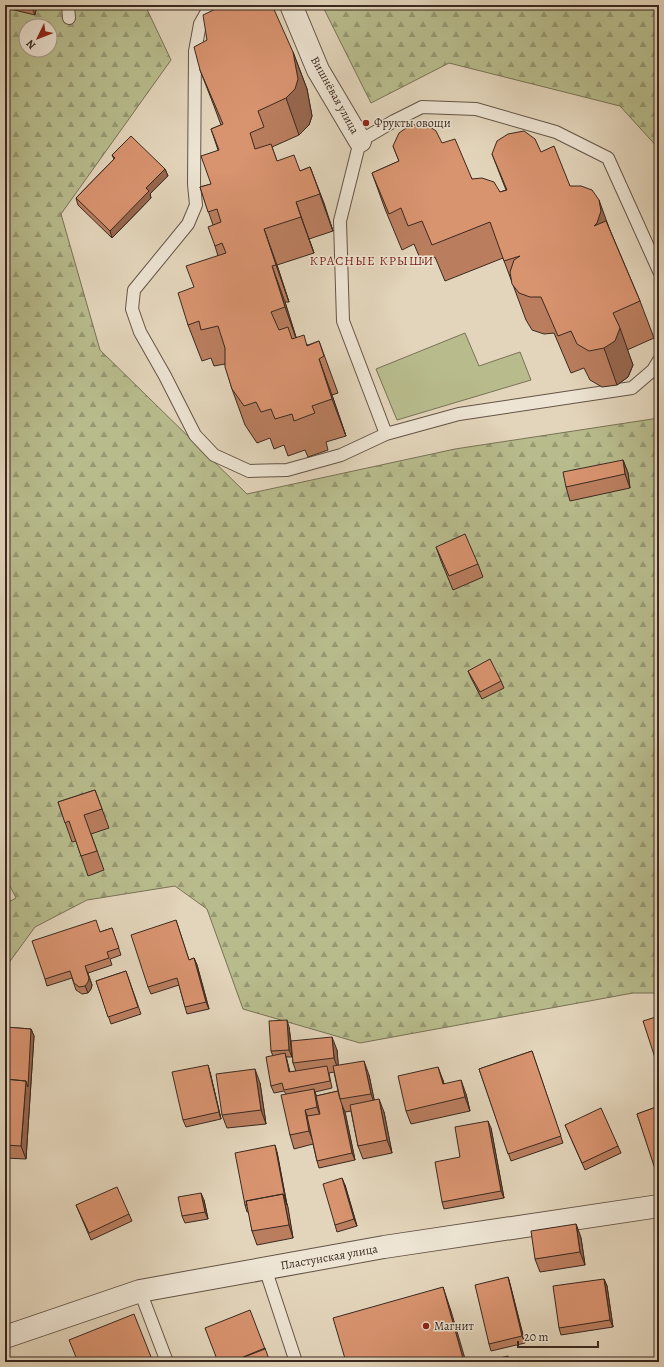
<svg xmlns="http://www.w3.org/2000/svg" width="664" height="1367" viewBox="0 0 664 1367" font-family="Alegreya,serif">
<style>
.forest{fill:url(#forest-firs);stroke:#797256;fill-rule:evenodd}
.park{fill:#b8bc8d;stroke:#797256}
.lines{fill:none;stroke-linecap:round;stroke-linejoin:round}
.lane-casing{stroke:#645447;stroke-width:14}
.street-casing{stroke:#645447;stroke-width:24}
.lane{stroke:#ede4d3;stroke-width:12}
.street{stroke:#ede4d3;stroke-width:22}
.wall{fill:#ba7e5f;stroke:#3a2920;fill-rule:evenodd}
.shaded-wall{fill:#97674e;stroke:#3a2920}
.building{fill:#d8936f;stroke:#3a2920}
.poi-dot{fill:#8f2418;stroke:#ede4d3;stroke-width:1.5}
.labels{text-anchor:middle;dominant-baseline:central;stroke-width:3;stroke-linejoin:round;paint-order:stroke}
.street-label{font-size:12px;fill:#3a2920;stroke:#ede4d3}
.poi-label{font-size:12px;fill:#3a2920;stroke:#ede4d3;text-anchor:start}
.neighbourhood-label{font-size:13px;letter-spacing:1px;fill:#7a1f14;stroke:#ede4d3}
</style>
<defs>
<pattern id="forest-firs" width="22" height="20" patternUnits="userSpaceOnUse"><rect width="22" height="20" fill="#b8bc8d"/><path d="M5 1l3.5 6h-7zM16 11l3.5 6h-7z" fill="#979973"/></pattern>
</defs>
<rect width="100%" height="100%" fill="#e3d5bb"/>
<filter id="stains"><feTurbulence type="fractalNoise" baseFrequency=".005" numOctaves="4"/><feColorMatrix values="0 0 0 0 .2 0 0 0 0 .09 0 0 0 0 .02 0 0 0 .5 -.17"/></filter>
<radialGradient id="worn" r=".72"><stop offset=".6" stop-color="#630" stop-opacity="0"/><stop offset="1" stop-color="#630" stop-opacity=".3"/></radialGradient>
<path class="forest" d="M5 5H145L171 60 61 214 100 350 247 494 455 449 659 418V993H633L360 1043 243 1009 207 909 175 886 87 900 35 927 5 968V904L16 898 5 876ZM26 26H50V50H26Z
M322 5H659V149L620 106 449 63 371 103Z"/>
<path class="park" d="M465 333 479 366 520 352 531 380 397 420 376 369Z"/>
<g class="lines">
<g class="lane-casing">
<path id="lane" d="M68 5 69 18
M212 5 209 8 200 24 195 51 194 184 196 205 188 224 134 290 132 309 140 332 165 376 195 435 214 455 249 471 287 470 341 455 386 434 459 414 632 388 653 370 659 360
M386 434 343 321 340 221 360 141 394 121 422 107 476 109 556 132 608 158 659 271
M265 1268 296 1362
M140 1291 167 1362"/>
</g>
<g class="street-casing">
<path id="street" d="M291 5 318 70 360 141
M5 1337 140 1291 384 1247 659 1206"/>
</g>
<use href="#lane" class="lane"/>
<use href="#street" class="street"/>
</g>
<path class="wall" d="M5 5H37L35 15 6 8Z
M207 40 293 52 307 89 312 116 309 125 299 135 272 147 277 161 300 171 310 167 333 231 309 239 314 253 277 265 289 302H285L296 337 308 345 319 341 338 393 332 395 346 436 326 442 328 450 308 457 305 450 288 456 284 445 274 449 270 438 257 443 245 425 232 389 225 364 214 366 211 358 202 361 188 325 194 287 218 256 215 246 213 225 200 187 211 184 218 150 211 129 221 125 214 106 200 70Z
M442 143 472 179 500 192 506 190 492 154 541 152 570 186 607 223 640 301 654 338 627 350 633 365 628 377 617 385 602 387 590 380 584 368 571 373 554 333 544 334 532 330 526 320 503 258 445 281 435 257 422 263 414 244 402 250 385 209 372 173 399 161 393 146Z
M112 155 165 169 168 176 150 194 151 198 112 238 78 205 76 198 114 159Z
M623 460 628 473 630 488 570 501 566 487Z
M436 547 478 564 483 577 453 590 441 561Z
M468 671 501 681 504 688 482 699 471 678Z
M95 790 109 828 91 834 104 870 88 876 76 841 72 842 58 802Z
M176 920 189 960 194 958 197 965 209 1009 187 1014 185 1007 179 985 151 994 148 987Z
M112 928 121 955 110 959 112 965 88 973 92 985 91 989 88 993 82 994 76 990 72 978 47 986 45 979 100 932Z
M126 971 141 1014 111 1024 96 981Z
M5 1027 31 1029 34 1036 26 1159 5 1158Z
M289 1027 291 1041 337 1050 338 1065 369 1075 374 1100 384 1112 392 1153 363 1159 358 1146 351 1111 345 1112 355 1160 319 1168 317 1161 313 1144 294 1149 290 1135 286 1094 284 1091 274 1093 271 1086 273 1056 271 1051ZM291 1041 293 1063 296 1071 290 1072 286 1057H292ZM334 1072 338 1091 316 1096 315 1092 332 1088 329 1073Z
M532 1051 563 1143 511 1161 479 1069Z
M210 1072 221 1119 186 1127 183 1120Z
M443 1080 444 1084 466 1094 470 1111 411 1124 406 1111Z
M260 1083 266 1124 227 1128 222 1115Z
M659 1106V1175L658 1176 637 1114Z
M565 1125 618 1146 621 1153 585 1170Z
M491 1128 504 1198 444 1209 442 1202 460 1157Z
M277 1152 287 1205 293 1238 257 1245 252 1231 249 1212H247L245 1205Z
M345 1185 357 1226 337 1232 335 1225Z
M204 1200 208 1219 185 1223 182 1216Z
M76 1205 129 1214 132 1221 91 1240Z
M576 1224 581 1238 585 1265 540 1272 535 1259Z
M508 1277 510 1284 525 1343 491 1351 489 1344Z
M604 1279 607 1286 613 1327 561 1335 559 1328Z"/>
<path class="shaded-wall" d="M31 5H37L35 15Z
M293 52 307 89 312 116 309 125 299 135 286 98Z
M310 167 324 203 333 231 320 194Z
M165 169 168 176 150 194 151 198 112 238 110 231 146 188Z
M599 200 612 236 594 226Z
M296 202 309 239 314 253 301 217Z
M264 229 277 265 289 302 276 265Z
M272 266 285 302 298 344 285 307Z
M620 328 633 365 628 377 617 385 604 348Z
M319 359 332 395 346 436 332 399Z
M623 460 628 473 630 488 625 474Z
M194 958 197 965 209 1009 206 1002Z
M85 966 92 985 91 989 88 993 85 986Z
M287 1020 289 1027 292 1057 289 1050Z
M31 1029 34 1036 26 1159 21 1146 26 1081Z
M332 1037 337 1050 339 1072 334 1058Z
M285 1053 287 1060 291 1079 289 1072Z
M364 1061 369 1075 376 1108 371 1094Z
M208 1065 210 1072 221 1119 219 1112Z
M438 1067 443 1080 447 1098 443 1084Z
M255 1069 260 1083 266 1124 261 1110Z
M461 1080 466 1094 470 1111 465 1097Z
M314 1089 319 1103 322 1121 317 1107Z
M379 1099 384 1112 392 1153 387 1140Z
M342 1105 345 1112 355 1160 352 1153Z
M305 1110 310 1123 314 1144 309 1131Z
M488 1121 491 1128 504 1198 501 1191Z
M275 1145 277 1152 287 1205 285 1198Z
M342 1178 345 1185 357 1226 354 1219Z
M201 1193 204 1200 208 1219 205 1212Z
M283 1194 288 1207 293 1238 289 1225Z
M576 1224 581 1238 585 1265 580 1252Z
M508 1277 510 1284 525 1343 522 1336Z
M604 1279 607 1286 613 1327 610 1320Z
M443 1287 451 1311 466 1362H464Z"/>
<path class="building" d="M224 5H272L293 52 298 79 295 89 286 98 258 111 264 127 250 133 255 149 271 144 277 161 294 155 300 171 310 167 320 194 296 202 301 217 264 229 276 265 272 266 285 307 271 312 279 330 288 327 292 339 304 335 307 346 319 341 324 356 319 359 332 399 312 406 315 413 294 421 292 414 275 419 271 409 261 412 256 402 244 406 232 389 225 367V348L218 326 201 330 199 321 188 325 178 293 194 287 186 266 226 253 222 243 215 246 208 227 221 222 217 209 208 212 200 187 211 184 201 156 219 150 211 129 223 124 200 70 194 47 207 40 203 15Z
M424 123 436 131 442 143 455 139 472 179 482 178 494 182 500 192 507 190 492 154 497 141 508 134 524 131 535 139 541 152 554 146 570 186H581L592 190 599 200 601 211 597 223 594 226 606 221 640 301 613 313 620 328 615 341 604 348 589 351 577 344 571 331 558 336 541 297H530L519 293 512 284 510 272 514 260 520 256 504 261 490 222 432 245 422 221 408 226 401 208 389 214 372 173 399 161 393 146 399 133 409 126Z
M131 136 165 169 146 188 149 191 110 231 76 198 115 158 112 155Z
M623 460 625 474 566 487 563 472Z
M465 534 478 564 449 576 436 547Z
M490 659 501 681 480 692 468 671Z
M95 790 102 809 84 815 97 851 81 856 69 821 65 823 58 802Z
M96 920 100 932 112 928 119 948 107 952 109 958 85 966 89 978 88 982 85 986 79 987 74 983 70 971 45 979 32 941Z
M176 920 189 960 194 958 206 1002 185 1007 177 978 148 987 131 935Z
M126 971 138 1007 108 1017 96 981Z
M659 1016V1070L643 1021Z
M287 1020 289 1050 271 1051 269 1021Z
M5 1027 31 1029 28 1087 26 1081 5 1079Z
M332 1037 334 1058 293 1063 291 1041Z
M532 1051 561 1136 508 1154 479 1069Z
M285 1053 289 1072 327 1066 330 1081 284 1090 282 1083 271 1086 266 1057Z
M364 1061 371 1094 340 1099 333 1066Z
M208 1065 219 1112 183 1120 172 1072Z
M438 1067 443 1084 461 1080 465 1097 406 1111 398 1076Z
M255 1069 261 1110 222 1115 216 1074Z
M5 1079 26 1081 21 1146 5 1145Z
M314 1089 317 1107 305 1110 309 1131 290 1135 281 1095Z
M338 1091 340 1099 342 1105 352 1153 317 1161 307 1116 320 1114 316 1096Z
M379 1099 387 1140 358 1146 350 1105Z
M659 1106V1168L655 1169 637 1114Z
M601 1108 618 1146 582 1163 565 1125Z
M488 1121 501 1191 442 1202 435 1162 460 1157 455 1127Z
M275 1145 285 1198H284L283 1194 246 1201 247 1205H245L235 1153Z
M342 1178 354 1219 335 1225 323 1184Z
M117 1187 129 1214 89 1233 76 1205Z
M201 1193 205 1212 182 1216 178 1197Z
M283 1194 289 1225 252 1231 246 1201Z
M576 1224 580 1252 535 1259 531 1231Z
M508 1277 522 1336 489 1344 475 1285Z
M604 1279 610 1320 559 1328 553 1286Z
M443 1287 464 1362H346L333 1318Z
M250 1310 265 1349 231 1362H218L205 1328Z
M134 1314 153 1362H78L69 1340Z
M265 1348 270 1362H231Z
M508 1356 510 1362H487V1361Z"/>
<g class="poi-dot">
<circle cx="366" cy="123" r="4"/>
<circle cx="426" cy="1326" r="4"/>
</g>
<g class="labels">
<g class="street-label">
<text transform="translate(335 95) rotate(61)">Вишнёвая улица</text>
<text transform="translate(329 1257) rotate(-10)">Пластунская улица</text>
</g>
<g class="poi-label">
<text x="374" y="123">Фрукты овощи</text>
<text x="434" y="1326">Магнит</text>
</g>
<g class="neighbourhood-label">
<text x="372" y="260">КРАСНЫЕ КРЫШИ</text>
</g>
</g>
<rect width="664" height="1367" fill="none" stroke="#e3d5bb" stroke-width="20"/>
<rect x="6" y="6" width="652" height="1355" fill="none" stroke="#3a2920" stroke-width="2"/>
<rect x="10" y="10" width="644" height="1347" fill="none" stroke="#3a2920"/>
<g transform="translate(38 38) rotate(227)"><circle r="19" fill="#ede4d3" stroke="#a5998b"/>
<path d="M0-3L7 15L0 10L-7 15Z" fill="#8f2418"/>
<text y="-6" font-size="11" font-weight="bold" text-anchor="middle" fill="#3a2920">N</text>
</g>
<path d="M518 1341v6h80v-6" fill="none" stroke="#3a2920" stroke-width="2"/>
<text x="524" y="1341" font-size="12" fill="#3a2920" stroke="#ede4d3" stroke-width="3" paint-order="stroke">20 m</text>
<rect width="100%" height="100%" filter="url(#stains)"/>
<rect width="100%" height="100%" fill="url(#worn)"/>
</svg>
